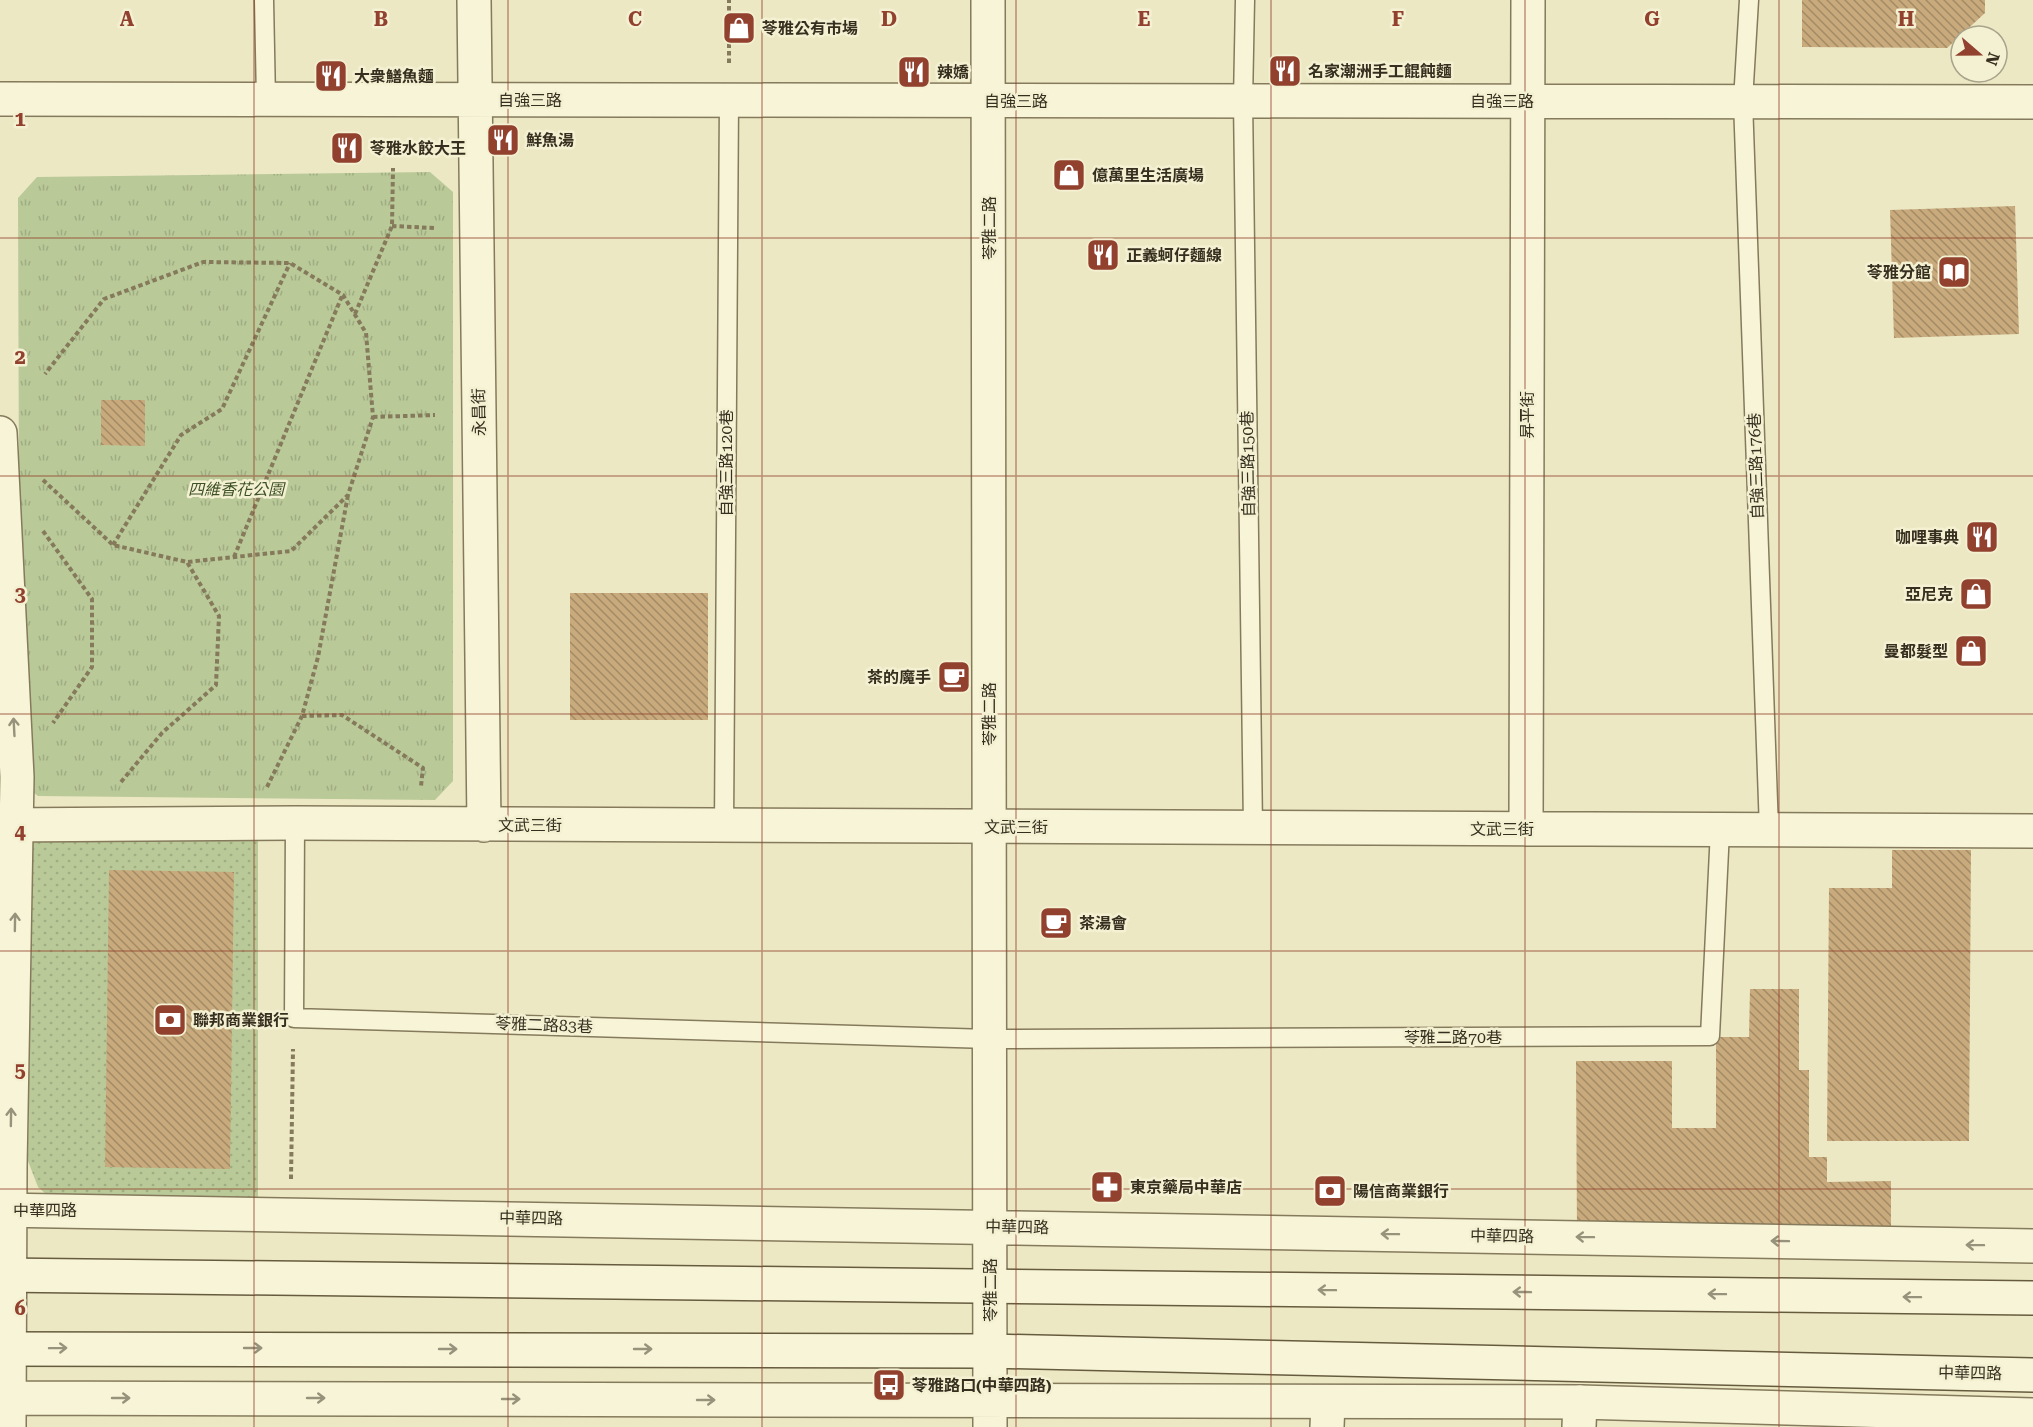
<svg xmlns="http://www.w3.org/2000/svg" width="2033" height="1427" viewBox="0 0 2033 1427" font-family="'Roboto Serif','Noto Sans TC',serif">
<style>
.grass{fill:url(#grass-dots)}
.park{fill:url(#park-tufts)}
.building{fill:url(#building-back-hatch)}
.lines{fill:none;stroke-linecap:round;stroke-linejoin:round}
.service-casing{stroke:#857a5b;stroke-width:21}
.minor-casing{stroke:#857a5b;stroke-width:36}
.tertiary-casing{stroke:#857a5b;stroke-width:36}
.secondary-casing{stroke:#675b3e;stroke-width:36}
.path{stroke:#857a5b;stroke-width:4;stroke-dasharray:4.5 3;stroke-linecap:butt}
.service{stroke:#f7f4d7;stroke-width:18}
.minor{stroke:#f7f4d7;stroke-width:33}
.tertiary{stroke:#f7f4d7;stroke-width:33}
.secondary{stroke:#f7f4d7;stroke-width:33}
.oneway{stroke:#96927b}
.grid{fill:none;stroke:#91412e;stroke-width:1.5;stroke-opacity:0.55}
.labels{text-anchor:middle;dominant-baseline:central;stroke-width:5;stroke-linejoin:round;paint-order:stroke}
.poi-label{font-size:16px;font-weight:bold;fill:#362f1f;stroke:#f4f1d3;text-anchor:start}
.street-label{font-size:16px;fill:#362f1f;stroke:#f4f1d3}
.park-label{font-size:16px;font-style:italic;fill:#3e5126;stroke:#f4f1d3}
.grid-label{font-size:20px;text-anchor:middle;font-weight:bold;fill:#91412e;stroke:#f4f1d3;stroke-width:5;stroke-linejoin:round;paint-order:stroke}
</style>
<defs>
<pattern id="grass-dots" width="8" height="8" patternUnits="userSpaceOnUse" patternTransform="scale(1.5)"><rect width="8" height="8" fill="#bac998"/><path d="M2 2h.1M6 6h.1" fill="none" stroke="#a0ad83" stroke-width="1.8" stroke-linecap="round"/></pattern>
<pattern id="park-tufts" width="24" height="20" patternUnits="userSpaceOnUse" patternTransform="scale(1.5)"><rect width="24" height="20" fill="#bac998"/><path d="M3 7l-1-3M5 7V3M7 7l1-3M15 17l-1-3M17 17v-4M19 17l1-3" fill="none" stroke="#a0ad83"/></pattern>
<pattern id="building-back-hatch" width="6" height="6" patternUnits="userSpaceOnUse" patternTransform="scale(1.5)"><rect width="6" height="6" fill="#c8aa7c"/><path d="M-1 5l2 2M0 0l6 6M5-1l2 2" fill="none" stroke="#a38b65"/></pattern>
</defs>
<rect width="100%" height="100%" fill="#ece8c4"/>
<path class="grass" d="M32 835 258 840V1201L57 1204 38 1187 28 1161Z"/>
<path class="park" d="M430 172 453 192V781L435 800 38 796 20 783 18 198 37 177Z"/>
<path class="building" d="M1802 0H1985V13L1947 48 1802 47Z
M2015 206 2019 334 1894 338 1890 210Z
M101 400H145V446L101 445Z
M570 593H708V720H570Z
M1892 850H1971L1969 1141H1827L1829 888H1892Z
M109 870 234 872 230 1169 105 1167Z
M1750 989H1799V1070H1809V1157H1827V1182L1891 1181V1235L1577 1236 1576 1061H1672V1128H1716V1037H1749Z"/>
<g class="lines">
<g class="service-casing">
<path id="service" d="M264 0 266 100
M1245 0 1243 101 1253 828
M1749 0 1743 101 1769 830
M295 823 294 1018 989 1039 1710 1036 1720 830
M724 826 729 100"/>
</g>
<g class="minor-casing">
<path id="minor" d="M474 0 484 825
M0 99 2033 102
M0 825 295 823 2033 831
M1526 829 1528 0
M1327 1427 1328 1403
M1579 1427 1580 1402"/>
</g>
<g class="tertiary-casing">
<path id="tertiary" d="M988 0 990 1427
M0 433 17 777 10 1167 9 1427
M0 1210 2033 1246
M0 1398 1580 1402 2033 1415"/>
</g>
<g class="secondary-casing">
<path id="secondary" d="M0 1275 2033 1298
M0 1349 990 1351 2033 1375"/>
</g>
<path class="path" d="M729 63V0
M392 226 434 228
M355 314 392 226 393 168
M373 417 435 415
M43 480 113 545 187 562 291 551 348 495 373 417 366 333 343 295 290 263 203 262 104 299 45 374
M43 531 92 599V667L53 723
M113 545 181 435 222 409 290 263
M234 557 342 296
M302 716 342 715 423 768 421 786
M121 782 162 733 216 685 219 616 187 562
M267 787 302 716 318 657 348 495
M291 1179 293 1049"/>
<use href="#service" class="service"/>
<use href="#minor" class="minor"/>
<use href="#tertiary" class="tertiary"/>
<use href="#secondary" class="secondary"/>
</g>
<defs><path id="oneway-shaft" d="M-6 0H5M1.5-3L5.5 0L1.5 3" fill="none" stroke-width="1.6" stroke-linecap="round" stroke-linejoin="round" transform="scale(1.5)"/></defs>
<g class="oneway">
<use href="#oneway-shaft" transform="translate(14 727) rotate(-93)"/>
<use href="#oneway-shaft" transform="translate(15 922) rotate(-89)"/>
<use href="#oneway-shaft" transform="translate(11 1117) rotate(-89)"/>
<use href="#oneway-shaft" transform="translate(1390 1234) rotate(-179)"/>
<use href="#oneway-shaft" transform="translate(1585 1237) rotate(-179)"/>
<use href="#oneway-shaft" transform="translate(1780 1241) rotate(-179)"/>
<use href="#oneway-shaft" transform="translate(1975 1245) rotate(-179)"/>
<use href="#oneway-shaft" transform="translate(1327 1290) rotate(-179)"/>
<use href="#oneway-shaft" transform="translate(1522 1292) rotate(-179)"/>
<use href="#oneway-shaft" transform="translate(1717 1294) rotate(-179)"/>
<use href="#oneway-shaft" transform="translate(1912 1297) rotate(-179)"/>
<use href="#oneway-shaft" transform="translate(58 1348) rotate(-1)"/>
<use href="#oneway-shaft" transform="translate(253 1348)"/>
<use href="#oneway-shaft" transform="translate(448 1349)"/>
<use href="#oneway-shaft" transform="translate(643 1349)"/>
<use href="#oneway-shaft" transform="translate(121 1398)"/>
<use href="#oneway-shaft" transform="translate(316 1398)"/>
<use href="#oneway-shaft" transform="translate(511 1399)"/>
<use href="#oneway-shaft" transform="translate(706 1400)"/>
</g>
<path class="grid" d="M254 0V1427M508 0V1427M762 0V1427M1016 0V1427M1271 0V1427M1525 0V1427M1779 0V1427M0 238H2033M0 476H2033M0 714H2033M0 951H2033M0 1189H2033"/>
<defs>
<g id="shop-square" transform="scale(1.725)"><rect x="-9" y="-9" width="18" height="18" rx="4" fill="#91412e" stroke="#f4f1d3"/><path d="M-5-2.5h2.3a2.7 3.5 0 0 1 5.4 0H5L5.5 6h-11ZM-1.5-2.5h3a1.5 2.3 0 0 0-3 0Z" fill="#fff"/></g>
<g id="restaurant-square" transform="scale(1.725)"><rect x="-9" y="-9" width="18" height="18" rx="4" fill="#91412e" stroke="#f4f1d3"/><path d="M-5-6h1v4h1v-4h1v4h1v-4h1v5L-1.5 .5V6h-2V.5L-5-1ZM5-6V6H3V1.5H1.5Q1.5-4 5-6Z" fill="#fff"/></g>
<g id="library-square" transform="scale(1.725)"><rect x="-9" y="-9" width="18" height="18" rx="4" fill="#91412e" stroke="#f4f1d3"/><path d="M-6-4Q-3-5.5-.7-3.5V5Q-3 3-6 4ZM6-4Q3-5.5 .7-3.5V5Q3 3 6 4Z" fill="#fff"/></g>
<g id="cafe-square" transform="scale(1.725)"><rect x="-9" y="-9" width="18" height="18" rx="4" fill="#91412e" stroke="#f4f1d3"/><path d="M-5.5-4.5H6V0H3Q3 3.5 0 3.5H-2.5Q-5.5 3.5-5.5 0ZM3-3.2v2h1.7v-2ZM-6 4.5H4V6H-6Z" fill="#fff"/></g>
<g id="bank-square" transform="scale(1.725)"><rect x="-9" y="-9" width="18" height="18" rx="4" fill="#91412e" stroke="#f4f1d3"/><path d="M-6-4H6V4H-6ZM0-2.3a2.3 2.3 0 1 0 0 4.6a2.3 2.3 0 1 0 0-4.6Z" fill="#fff"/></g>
<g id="pharmacy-square" transform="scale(1.725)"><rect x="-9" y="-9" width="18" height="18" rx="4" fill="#91412e" stroke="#f4f1d3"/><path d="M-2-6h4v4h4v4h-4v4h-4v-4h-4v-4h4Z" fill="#fff"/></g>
<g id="bus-square" transform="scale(1.725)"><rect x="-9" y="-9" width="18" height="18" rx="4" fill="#91412e" stroke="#f4f1d3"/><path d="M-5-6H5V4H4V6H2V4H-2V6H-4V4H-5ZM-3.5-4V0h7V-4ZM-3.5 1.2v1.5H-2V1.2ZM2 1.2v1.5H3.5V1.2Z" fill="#fff"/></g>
</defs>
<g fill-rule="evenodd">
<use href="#shop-square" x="739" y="28"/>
<use href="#restaurant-square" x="1285" y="71"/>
<use href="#restaurant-square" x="914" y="72"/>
<use href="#restaurant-square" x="331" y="76"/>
<use href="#restaurant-square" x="503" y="140"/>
<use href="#restaurant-square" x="347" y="148"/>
<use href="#shop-square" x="1069" y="175"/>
<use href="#restaurant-square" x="1103" y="255"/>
<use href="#library-square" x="1954" y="272"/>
<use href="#restaurant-square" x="1982" y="537"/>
<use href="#shop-square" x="1976" y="594"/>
<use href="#shop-square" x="1971" y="651"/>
<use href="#cafe-square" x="954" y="677"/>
<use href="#cafe-square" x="1056" y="923"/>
<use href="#bank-square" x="170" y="1020"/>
<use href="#pharmacy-square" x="1107" y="1187"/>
<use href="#bank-square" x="1330" y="1191"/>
<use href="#bus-square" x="889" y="1385"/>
</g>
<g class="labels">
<g class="poi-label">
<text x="762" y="28">苓雅公有市場</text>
<text x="1308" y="71">名家潮洲手工餛飩麵</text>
<text x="937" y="72">辣嬌</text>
<text x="354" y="76">大衆鱔魚麵</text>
<text x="526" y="140">鮮魚湯</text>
<text x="370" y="148">苓雅水餃大王</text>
<text x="1092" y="175">億萬里生活廣場</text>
<text x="1126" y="255">正義蚵仔麵線</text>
<text x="1931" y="272" text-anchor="end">苓雅分館</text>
<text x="1959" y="537" text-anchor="end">咖哩事典</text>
<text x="1953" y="594" text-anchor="end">亞尼克</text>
<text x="1948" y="651" text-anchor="end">曼都髮型</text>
<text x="931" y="677" text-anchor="end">茶的魔手</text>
<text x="1079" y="923">茶湯會</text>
<text x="193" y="1020">聯邦商業銀行</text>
<text x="1130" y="1187">東京藥局中華店</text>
<text x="1353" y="1191">陽信商業銀行</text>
<text x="912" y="1385">苓雅路口(中華四路)</text>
</g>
<g class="street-label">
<text x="530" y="100">自強三路</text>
<text x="1016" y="101">自強三路</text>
<text x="1502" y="101">自強三路</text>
<text transform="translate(989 228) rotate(-90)">苓雅二路</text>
<text transform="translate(479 412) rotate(-91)">永昌街</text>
<text transform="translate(1527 415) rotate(-90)">昇平街</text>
<text transform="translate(726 463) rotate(-90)">自強三路120巷</text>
<text transform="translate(1248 464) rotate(-91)">自強三路150巷</text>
<text transform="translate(1756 466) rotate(-92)">自強三路176巷</text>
<text transform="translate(989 714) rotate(-90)">苓雅二路</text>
<text x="530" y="825">文武三街</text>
<text x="1016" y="827">文武三街</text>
<text x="1502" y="829">文武三街</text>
<text transform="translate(544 1025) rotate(2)">苓雅二路83巷</text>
<text x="1453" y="1037">苓雅二路70巷</text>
<text x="45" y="1210">中華四路</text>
<text transform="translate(531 1218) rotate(1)">中華四路</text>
<text transform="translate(1017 1227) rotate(1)">中華四路</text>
<text transform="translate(1502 1236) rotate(1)">中華四路</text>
<text transform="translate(990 1290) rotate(-90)">苓雅二路</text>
<text transform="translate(1970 1373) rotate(1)">中華四路</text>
</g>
<g class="park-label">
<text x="236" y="489">四維香花公園</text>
</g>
</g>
<g class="grid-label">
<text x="127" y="26">A</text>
<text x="381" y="26">B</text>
<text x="635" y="26">C</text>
<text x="889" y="26">D</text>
<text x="1144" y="26">E</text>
<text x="1398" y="26">F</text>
<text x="1652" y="26">G</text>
<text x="1906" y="26">H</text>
<text x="20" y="126">1</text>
<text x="20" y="364">2</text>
<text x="20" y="601">3</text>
<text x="20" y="839">4</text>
<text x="20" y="1077">5</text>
<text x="20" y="1315">6</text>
</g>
<g transform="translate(1979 54) rotate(110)"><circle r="28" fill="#f4f1d3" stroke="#a8a38b" stroke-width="1.5"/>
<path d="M0-4.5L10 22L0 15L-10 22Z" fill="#91412e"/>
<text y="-9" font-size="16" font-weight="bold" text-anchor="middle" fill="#362f1f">N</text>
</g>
</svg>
